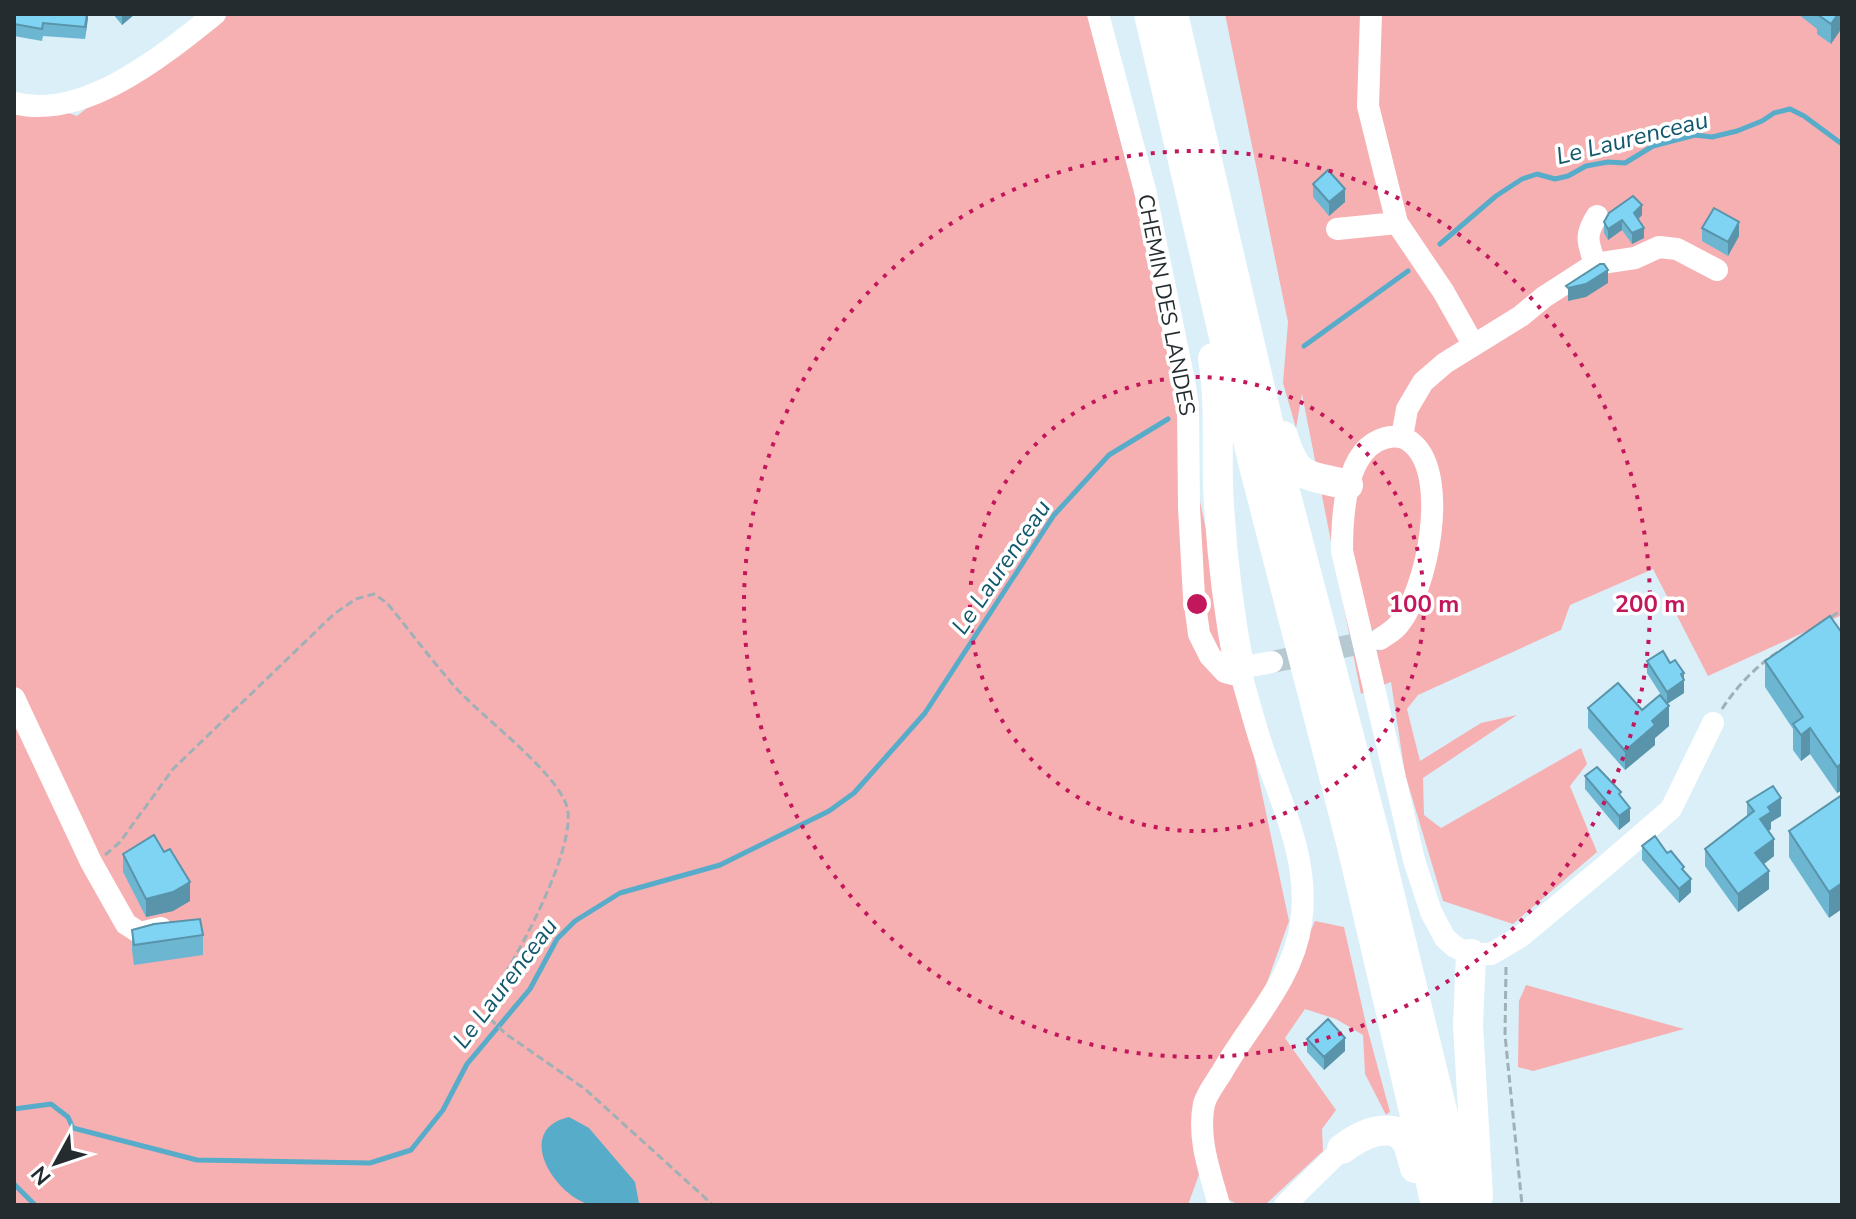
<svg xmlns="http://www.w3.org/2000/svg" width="1856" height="1219" viewBox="0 0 1856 1219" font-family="'Nunito Sans',sans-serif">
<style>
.green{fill:#f7b0b2}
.water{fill:#57acca}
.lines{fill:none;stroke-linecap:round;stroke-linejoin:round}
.stream{stroke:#57acca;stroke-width:5}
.minor-tunnel{stroke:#b6c8d0;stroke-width:22;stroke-dasharray:22 11;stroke-linecap:butt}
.path{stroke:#9fb0b7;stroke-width:3;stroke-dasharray:8 4;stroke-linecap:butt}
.minor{stroke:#fff;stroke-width:22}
.highway{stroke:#fff;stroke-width:30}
.wall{fill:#6db6d2}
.shaded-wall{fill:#5994ab}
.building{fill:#7fd4f4;stroke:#5994ab;stroke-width:2}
.ring{fill:none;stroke:#c2185b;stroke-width:4;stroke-dasharray:4 8}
.labels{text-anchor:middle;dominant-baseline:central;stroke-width:7;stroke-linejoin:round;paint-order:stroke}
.street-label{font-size:22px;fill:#242c2f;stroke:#fff}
.water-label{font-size:24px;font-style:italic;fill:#12586d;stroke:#fff}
.centre{fill:#c2185b;stroke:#fff;stroke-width:4}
.ring-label{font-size:24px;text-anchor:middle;font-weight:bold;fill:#c2185b;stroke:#fff;stroke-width:7;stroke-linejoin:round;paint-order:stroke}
</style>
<rect width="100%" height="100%" fill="#daeff8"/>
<path class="green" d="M204 14H1087L1136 200 1289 921 1239 1061 1276 1009 1315 921 1344 927 1366 1024 1390 1112 1386 1115 1365 1074 1363 1035 1336 1019 1305 1009 1285 1038 1336 1110 1322 1129 1323 1151 1265 1205H1239L1224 1197 1211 1141 1188 1205H14V93L77 116Z
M1225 14H1842V615L1708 676 1653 569 1570 605 1561 630 1418 695 1407 709 1420 761 1481 723 1517 715 1423 778 1424 815 1441 828 1581 748 1587 764 1570 786 1597 852 1513 924 1443 901 1405 774 1391 682 1361 694 1302 394 1296 428 1283 383 1288 322Z
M1526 985 1684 1029 1533 1071 1518 1067 1519 1001Z"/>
<path class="water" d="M569 1117 589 1128 635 1182 639 1203 636 1205C622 1205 605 1208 592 1205 556 1198 512 1130 569 1117Z"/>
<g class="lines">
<path class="stream" d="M1440 244 1496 196 1522 179 1537 174 1555 179 1568 176 1586 166 1608 162 1625 163 1653 146 1695 135 1712 137 1737 131 1762 121 1774 113 1790 109 1804 116 1842 144
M1304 346 1408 271
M14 1109 51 1104 68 1117 73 1128 197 1160 370 1163 411 1150 443 1110 467 1064 530 989 557 939 575 921 620 893 720 865 829 811 854 793 925 713 1054 515 1109 455 1168 419
M14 1184 35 1205"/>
<path class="minor-tunnel" d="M1272 662 1380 639"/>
<path class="path" d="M1831 617 1842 610
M1722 709C1737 686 1757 665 1781 650
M105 855 120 842 173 769 334 614 356 599 374 594 387 603C410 631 432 661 456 688 483 718 557 772 567 807 578 847 512 970 486 1001L489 1018 506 1034 585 1089 713 1205
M1506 967 1505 1035 1522 1205"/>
<path class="minor" d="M1098 14 1145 190 1185 386 1188 407 1189 507 1194 597 1199 634 1210 656 1225 672 1233 674 1245 667 1272 662
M1371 14 1368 106 1397 223 1443 291 1473 344
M14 103C84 121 164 55 215 14
M1337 229 1397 223
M1595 264C1588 242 1584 236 1597 216
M1402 437 1407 409 1423 382 1445 363 1521 316 1544 297 1595 264 1635 258 1659 247 1677 249 1717 270
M1380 639C1387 634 1394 631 1399 624 1427 590 1450 477 1413 444 1406 437 1395 435 1385 438 1344 449 1342 518 1342 551L1414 860 1431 912 1445 938 1455 947 1471 954H1491L1520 937 1604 867 1671 809 1713 723
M14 698 91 862 126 924 140 933 161 928
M1219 1205C1210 1172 1197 1138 1204 1104 1207 1093 1216 1082 1222 1072 1249 1024 1294 979 1301 923 1310 863 1283 807 1264 752 1255 726 1248 698 1240 671
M1285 1205 1342 1149"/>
<path class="highway" d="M1149 14 1253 462 1352 846 1436 1205
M1173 14 1277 461 1380 855 1465 1205
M1213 358C1220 401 1217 444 1218 487 1221 549 1228 610 1240 671
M1283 436C1297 481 1306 474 1348 485
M1471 954 1468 1025 1478 1196
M1342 1149C1359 1136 1377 1127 1398 1132L1408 1143 1415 1168"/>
</g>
<path class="wall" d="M14 14H88L85 39 43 36 42 41 14 36Z
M113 14H135L122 25Z
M1798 14H1842L1831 44 1817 34V29Z
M1313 184 1345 202 1329 216 1313 197Z
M1642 215 1638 219 1644 238 1632 244 1622 230 1608 240 1604 233V222Z
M1702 228 1739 236 1728 256 1702 241Z
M1842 633V790L1837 793 1810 754 1801 761 1793 750V729L1765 687V661Z
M1647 661 1670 663 1684 679V693L1667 704 1669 726 1655 738V745L1625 770 1588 728V708L1642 710 1665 701 1647 673Z
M1585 776 1621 796 1630 821 1619 830 1585 789Z
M1842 795 1829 918 1789 857V831Z
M1747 802 1781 816 1771 822V829L1769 831 1774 856 1764 864 1769 889 1738 912 1705 866V849L1747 817Z
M1642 846 1667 853 1684 871 1691 892 1679 903 1642 860Z
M123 854 190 901 173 911 146 917 123 872Z
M132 930 203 935V955L134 965 132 950Z
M1307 1039 1345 1051 1324 1070 1307 1052Z"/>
<path class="shaded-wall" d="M87 14H88V19L85 39Z
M122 14H135L122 25Z
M1838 14H1842V28L1831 44V24Z
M1345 189V202L1329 216V202Z
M1642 205V215L1634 224V213Z
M1622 220V230L1608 240V229Z
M1739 222V236L1728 256V242Z
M1644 228V238L1632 244V233Z
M1608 270V283L1586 297 1568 301V288Z
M1684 673V693L1667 704V692Z
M1669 706V726L1655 738V745L1625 770V751L1652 721Z
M1810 728V754L1801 761V735Z
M1842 763V790L1837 793V767Z
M1781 798V816L1771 822V829L1760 837V819L1768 807Z
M1630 808V821L1619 830V816Z
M1774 839V856L1755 871V853Z
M1769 871V889L1738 912V894Z
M1691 879V892L1679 903V889Z
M190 882V901L173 911 146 917V899Z
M1842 883V909L1829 918V892Z
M1345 1038V1051L1324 1070V1057Z"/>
<path class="building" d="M14 14H87L85 27 43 23 42 29 14 24Z
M1817 14H1838L1831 24Z
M1328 170 1345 189 1329 202 1313 184Z
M1633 196 1642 205 1634 213 1644 228 1632 233 1622 220 1608 229 1604 222 1609 213Z
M1714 208 1739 222 1728 242 1702 228Z
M1600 264H1604L1608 270 1586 284 1568 288 1566 286Z
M1830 616 1842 633V763L1837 767 1810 728 1801 735 1793 724 1803 717 1765 661Z
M1663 651 1670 663 1675 660 1684 673 1681 674 1684 680 1667 692 1647 661Z
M1618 683 1642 710 1660 695 1669 706 1652 721 1655 725 1625 751 1588 708Z
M1597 767 1621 792 1619 794 1630 808 1619 816 1585 776Z
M1773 786 1781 798 1768 807 1771 812 1760 819 1774 839 1755 853 1769 871 1738 894 1705 849 1754 811 1747 802Z
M1842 795V883L1829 892 1789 831Z
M154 835 164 852 170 849 190 882 173 892 146 899 123 854Z
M1655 836 1667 853 1671 851 1684 867 1682 869 1691 879 1679 889 1642 846Z
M200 919 203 935 134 945 132 930 154 924Z
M1328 1019 1345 1038 1324 1057 1307 1039Z"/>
<g class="ring">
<circle cx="1197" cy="604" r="227"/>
<circle cx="1197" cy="604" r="453"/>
</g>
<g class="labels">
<g class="street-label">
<text transform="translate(1166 305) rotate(79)">CHEMIN DES LANDES</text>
</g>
<g class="water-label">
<text transform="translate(1632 138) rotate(-14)">Le Laurenceau</text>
<text transform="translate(1001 567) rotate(-56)">Le Laurenceau</text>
<text transform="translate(505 983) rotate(-53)">Le Laurenceau</text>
</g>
</g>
<circle cx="1197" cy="604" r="12" class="centre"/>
<g class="ring-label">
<text x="1424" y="612">100 m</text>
<text x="1650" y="612">200 m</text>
</g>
<rect width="1856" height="1219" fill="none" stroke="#242c2f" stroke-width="32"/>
<g transform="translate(56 1163) rotate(230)" stroke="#ffffff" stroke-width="6" paint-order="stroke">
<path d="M0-6L14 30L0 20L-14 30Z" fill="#242c2f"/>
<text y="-12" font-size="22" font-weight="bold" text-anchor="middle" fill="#242c2f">N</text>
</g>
</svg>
